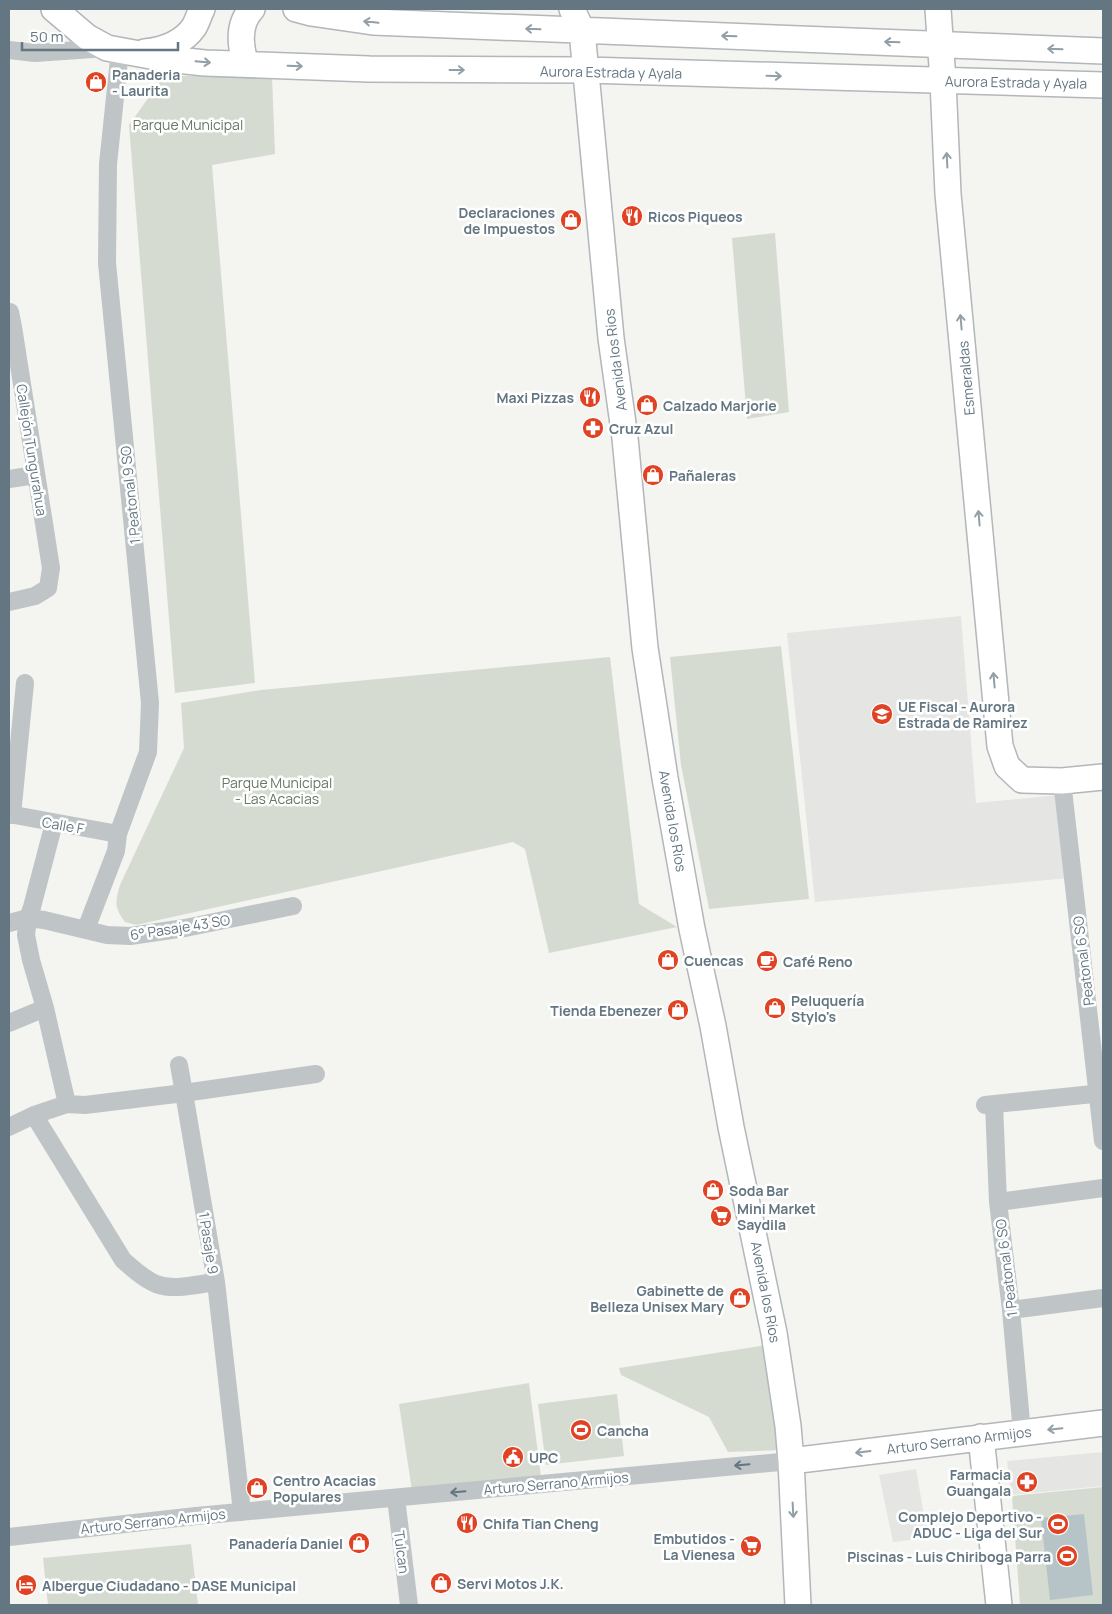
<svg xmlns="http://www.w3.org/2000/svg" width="1112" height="1614" viewBox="0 0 1112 1614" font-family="Manrope,sans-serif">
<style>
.built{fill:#e5e5e4}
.green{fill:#d6dbd1}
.water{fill:#b7c4c7}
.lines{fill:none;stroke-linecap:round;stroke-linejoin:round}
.secondary-casing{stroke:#b1b7bb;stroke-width:28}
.street{stroke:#bfc4c6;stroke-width:18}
.secondary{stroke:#fff;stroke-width:25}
.oneway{stroke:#929fa7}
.oneway2{stroke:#637681}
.labels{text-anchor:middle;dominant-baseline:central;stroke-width:5;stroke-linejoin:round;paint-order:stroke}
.street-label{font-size:14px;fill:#637681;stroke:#fff}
.poi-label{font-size:14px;font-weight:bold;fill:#637681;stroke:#fff;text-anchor:start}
.park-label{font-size:14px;fill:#687862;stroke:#fff}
</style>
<rect width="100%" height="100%" fill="#f4f4f0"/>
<path class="built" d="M961 616 976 803 1059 795 1068 878 815 902 787 633Z
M1103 1452V1486L1011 1495 1007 1461Z
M916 1469 928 1538 893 1542 879 1475Z"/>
<path class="green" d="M164 76H272L275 154 212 165 255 683 175 693 129 125Z
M775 233 789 412 747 419 732 238Z
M781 646 809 899 709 909 681 765 670 657Z
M610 657 639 904 677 927 549 953 525 849 513 842 136 925 125 922C114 907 115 902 120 885L184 748 181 703 261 690Z
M767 1345 783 1450 728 1452 709 1417 621 1375 619 1368Z
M529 1383 541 1477 412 1491 399 1404Z
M617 1394 624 1456 546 1465 538 1404Z
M1103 1487V1605H1020L1012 1496Z
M191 1544 198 1605H48L43 1558Z"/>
<path class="water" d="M1084 1514 1093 1595 1050 1600 1041 1518Z"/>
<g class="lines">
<g class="secondary-casing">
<path id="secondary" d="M54 9 87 37 107 48 167 59 205 63 369 69 586 70 1103 85
M296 9 311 13 373 22 1103 51
M572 9 582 31 611 338 625 438 645 648 665 778 692 929 713 1026 731 1127 774 1333 788 1426 791 1461 798 1605
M938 9 943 81 948 194 1000 746 1007 766 1022 780 1062 781 1103 777
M145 52C163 50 183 43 194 27 197 22 199 15 202 9
M246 64C240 46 237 25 252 9
M981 1437 999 1605
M791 1461 1103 1423"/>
</g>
<path class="street" d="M9 50 35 53 107 48
M9 312H10L13 327 51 568 48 588 35 596 9 602
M9 479 36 475
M1062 781 1103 1141
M9 814 118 834
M12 815 25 683
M54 823 32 907 28 918 26 935 31 960 45 1008 67 1104
M9 923 28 918 44 920 107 935 130 936 185 928 293 906
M86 929 116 851 118 834 148 752 150 703 107 263 108 164 120 50
M9 1023 45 1008
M179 1065 184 1093 316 1074
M994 1104 998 1202 1011 1310 1022 1433
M985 1105 1103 1093
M34 1115 123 1260C133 1269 144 1279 156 1284 174 1291 198 1284 216 1282
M9 1127 34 1115 67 1104 85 1105 184 1093 216 1282 242 1512
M998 1202 1103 1188
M1011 1310 1103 1298
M396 1498 409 1605
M9 1537 196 1516 791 1461"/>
<use href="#secondary" class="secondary"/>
</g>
<defs><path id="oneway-shaft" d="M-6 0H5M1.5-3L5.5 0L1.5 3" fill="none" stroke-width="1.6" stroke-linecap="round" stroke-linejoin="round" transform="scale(1.25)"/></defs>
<g class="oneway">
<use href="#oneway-shaft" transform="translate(371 22) rotate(-174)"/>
<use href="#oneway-shaft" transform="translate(533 29) rotate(-178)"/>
<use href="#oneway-shaft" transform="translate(729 36) rotate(-178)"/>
<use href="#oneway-shaft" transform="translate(892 42) rotate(-178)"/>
<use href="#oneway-shaft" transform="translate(1055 49) rotate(-178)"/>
<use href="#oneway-shaft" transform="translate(203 62) rotate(5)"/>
<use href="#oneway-shaft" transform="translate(295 66) rotate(2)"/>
<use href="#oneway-shaft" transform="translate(457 70)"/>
<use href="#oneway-shaft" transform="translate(774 76) rotate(2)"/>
<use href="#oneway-shaft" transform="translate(947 160) rotate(-93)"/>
<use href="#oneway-shaft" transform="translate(961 322) rotate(-95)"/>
<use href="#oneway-shaft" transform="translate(979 518) rotate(-95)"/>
<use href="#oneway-shaft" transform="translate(994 680) rotate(-95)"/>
<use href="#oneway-shaft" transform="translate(1055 1429) rotate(174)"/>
<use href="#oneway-shaft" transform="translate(863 1452) rotate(173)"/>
<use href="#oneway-shaft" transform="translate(793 1510) rotate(87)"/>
</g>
<g class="oneway2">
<use href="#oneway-shaft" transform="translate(742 1465) rotate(175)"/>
<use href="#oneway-shaft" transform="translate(458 1492) rotate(175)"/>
</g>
<defs>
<g id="shop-disc" transform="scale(1.125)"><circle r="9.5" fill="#e04224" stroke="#fff"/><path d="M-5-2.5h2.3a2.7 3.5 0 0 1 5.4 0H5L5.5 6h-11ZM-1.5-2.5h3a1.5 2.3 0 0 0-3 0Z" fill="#fff"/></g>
<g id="restaurant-disc" transform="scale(1.125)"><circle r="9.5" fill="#e04224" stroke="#fff"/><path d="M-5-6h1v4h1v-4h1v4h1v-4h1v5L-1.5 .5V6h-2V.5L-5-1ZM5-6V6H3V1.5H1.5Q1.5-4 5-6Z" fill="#fff"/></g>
<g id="pharmacy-disc" transform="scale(1.125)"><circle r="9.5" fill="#e04224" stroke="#fff"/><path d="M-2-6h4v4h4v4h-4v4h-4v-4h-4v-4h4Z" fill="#fff"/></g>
<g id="school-disc" transform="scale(1.125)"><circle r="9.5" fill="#e04224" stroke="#fff"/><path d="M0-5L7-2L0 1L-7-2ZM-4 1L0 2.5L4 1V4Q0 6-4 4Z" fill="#fff"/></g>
<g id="cafe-disc" transform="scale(1.125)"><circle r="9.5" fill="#e04224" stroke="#fff"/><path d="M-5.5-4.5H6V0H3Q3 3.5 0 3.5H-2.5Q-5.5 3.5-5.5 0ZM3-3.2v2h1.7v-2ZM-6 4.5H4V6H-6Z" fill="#fff"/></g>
<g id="supermarket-disc" transform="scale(1.125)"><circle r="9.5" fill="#e04224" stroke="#fff"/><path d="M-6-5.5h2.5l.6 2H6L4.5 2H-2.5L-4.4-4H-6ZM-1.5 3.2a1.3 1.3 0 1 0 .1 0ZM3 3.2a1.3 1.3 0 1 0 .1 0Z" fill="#fff"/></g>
<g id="stadium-disc" transform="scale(1.125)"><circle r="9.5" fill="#e04224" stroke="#fff"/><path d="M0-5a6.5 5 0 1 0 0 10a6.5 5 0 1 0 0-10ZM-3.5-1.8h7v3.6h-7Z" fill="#fff"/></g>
<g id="civic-disc" transform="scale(1.125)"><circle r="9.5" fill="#e04224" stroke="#fff"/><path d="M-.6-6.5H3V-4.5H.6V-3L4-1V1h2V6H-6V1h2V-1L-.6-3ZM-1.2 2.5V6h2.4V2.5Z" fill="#fff"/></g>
<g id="hotel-disc" transform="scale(1.125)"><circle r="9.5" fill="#e04224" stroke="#fff"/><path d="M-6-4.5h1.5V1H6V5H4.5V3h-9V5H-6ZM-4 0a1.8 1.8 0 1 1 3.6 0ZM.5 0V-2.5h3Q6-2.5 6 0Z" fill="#fff"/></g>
</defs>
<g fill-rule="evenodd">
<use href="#shop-disc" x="96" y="82"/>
<use href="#restaurant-disc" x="632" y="216"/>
<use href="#shop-disc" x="571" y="220"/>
<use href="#restaurant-disc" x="590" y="397"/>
<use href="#shop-disc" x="647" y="405"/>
<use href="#pharmacy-disc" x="593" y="428"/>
<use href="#shop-disc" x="653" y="475"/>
<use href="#school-disc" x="882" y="714"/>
<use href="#shop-disc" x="668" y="960"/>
<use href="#cafe-disc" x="767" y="961"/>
<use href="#shop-disc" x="775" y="1008"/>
<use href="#shop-disc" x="678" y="1010"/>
<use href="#shop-disc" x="713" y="1190"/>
<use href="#supermarket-disc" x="721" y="1216"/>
<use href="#shop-disc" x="740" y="1298"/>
<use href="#stadium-disc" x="581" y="1430"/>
<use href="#civic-disc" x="513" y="1457"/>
<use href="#pharmacy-disc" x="1027" y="1482"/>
<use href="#shop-disc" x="257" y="1488"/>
<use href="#restaurant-disc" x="467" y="1523"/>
<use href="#stadium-disc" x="1058" y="1524"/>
<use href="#shop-disc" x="359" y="1543"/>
<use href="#supermarket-disc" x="751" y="1546"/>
<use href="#stadium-disc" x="1067" y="1556"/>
<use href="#shop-disc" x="441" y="1583"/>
<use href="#hotel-disc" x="26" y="1585"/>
</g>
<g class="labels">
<g class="street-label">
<text transform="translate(611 72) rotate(1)">Aurora Estrada y Ayala</text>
<text transform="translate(1016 82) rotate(1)">Aurora Estrada y Ayala</text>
<text transform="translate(615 360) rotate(-97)">Avenida los Ríos</text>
<text transform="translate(966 378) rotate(-95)">Esmeraldas</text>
<text transform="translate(32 450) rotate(81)">Callejón Tungurahua</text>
<text transform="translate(130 495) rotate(-96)">1 Peatonal 9 SO</text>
<text transform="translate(673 821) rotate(80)">Avenida los Ríos</text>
<text transform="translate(63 825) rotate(10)">Calle F</text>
<text transform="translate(180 927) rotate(-9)">6° Pasaje 43 SO</text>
<text transform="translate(1083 961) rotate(-97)">Peatonal 6 SO</text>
<text transform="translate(209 1243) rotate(81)">1 Pasaje 9</text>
<text transform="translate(1006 1268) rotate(-97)">1 Peatonal 6 SO</text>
<text transform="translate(766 1292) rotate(79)">Avenida los Ríos</text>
<text transform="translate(959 1440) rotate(-7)">Arturo Serrano Armijos</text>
<text transform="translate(556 1483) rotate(-5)">Arturo Serrano Armijos</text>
<text transform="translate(153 1521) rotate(-6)">Arturo Serrano Armijos</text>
<text transform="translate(402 1552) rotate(83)">Tulcan</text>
</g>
<g class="poi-label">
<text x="112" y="74">Panaderia<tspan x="112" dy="16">- Laurita</tspan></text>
<text x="555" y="212" text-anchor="end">Declaraciones<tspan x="555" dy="16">de Impuestos</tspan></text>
<text x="648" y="216">Ricos Piqueos</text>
<text x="574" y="397" text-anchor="end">Maxi Pizzas</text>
<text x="663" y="405">Calzado Marjorie</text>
<text x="609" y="428">Cruz Azul</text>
<text x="669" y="475">Pañaleras</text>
<text x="898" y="706">UE Fiscal - Aurora<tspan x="898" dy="16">Estrada de Ramirez</tspan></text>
<text x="684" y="960">Cuencas</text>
<text x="783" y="961">Café Reno</text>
<text x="791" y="1000">Peluquería<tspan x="791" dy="16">Stylo's</tspan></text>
<text x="662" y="1010" text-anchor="end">Tienda Ebenezer</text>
<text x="729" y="1190">Soda Bar</text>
<text x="737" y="1208">Mini Market<tspan x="737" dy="16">Saydila</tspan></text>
<text x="724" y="1290" text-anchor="end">Gabinette de<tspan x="724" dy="16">Belleza Unisex Mary</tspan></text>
<text x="597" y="1430">Cancha</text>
<text x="529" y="1457">UPC</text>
<text x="1011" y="1474" text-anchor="end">Farmacia<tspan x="1011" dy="16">Guangala</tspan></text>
<text x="273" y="1480">Centro Acacias<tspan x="273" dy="16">Populares</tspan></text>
<text x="1042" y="1516" text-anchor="end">Complejo Deportivo -<tspan x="1042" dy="16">ADUC - Liga del Sur</tspan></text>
<text x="483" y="1523">Chifa Tian Cheng</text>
<text x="735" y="1538" text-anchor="end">Embutidos -<tspan x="735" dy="16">La Vienesa</tspan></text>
<text x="343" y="1543" text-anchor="end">Panadería Daniel</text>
<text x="1051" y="1556" text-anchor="end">Piscinas - Luis Chiriboga Parra</text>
<text x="457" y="1583">Servi Motos J.K.</text>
<text x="42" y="1585">Albergue Ciudadano - DASE Municipal</text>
</g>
<g class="park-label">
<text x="188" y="124">Parque Municipal</text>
<text x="277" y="782">Parque Municipal<tspan x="277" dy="16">- Las Acacias</tspan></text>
</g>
</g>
<rect width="1112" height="1614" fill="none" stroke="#637681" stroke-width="20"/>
<path d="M22 42v8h156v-8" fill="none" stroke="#637681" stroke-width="2.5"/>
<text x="30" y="42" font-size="15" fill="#637681" stroke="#ffffff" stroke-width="4" paint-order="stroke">50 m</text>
</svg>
